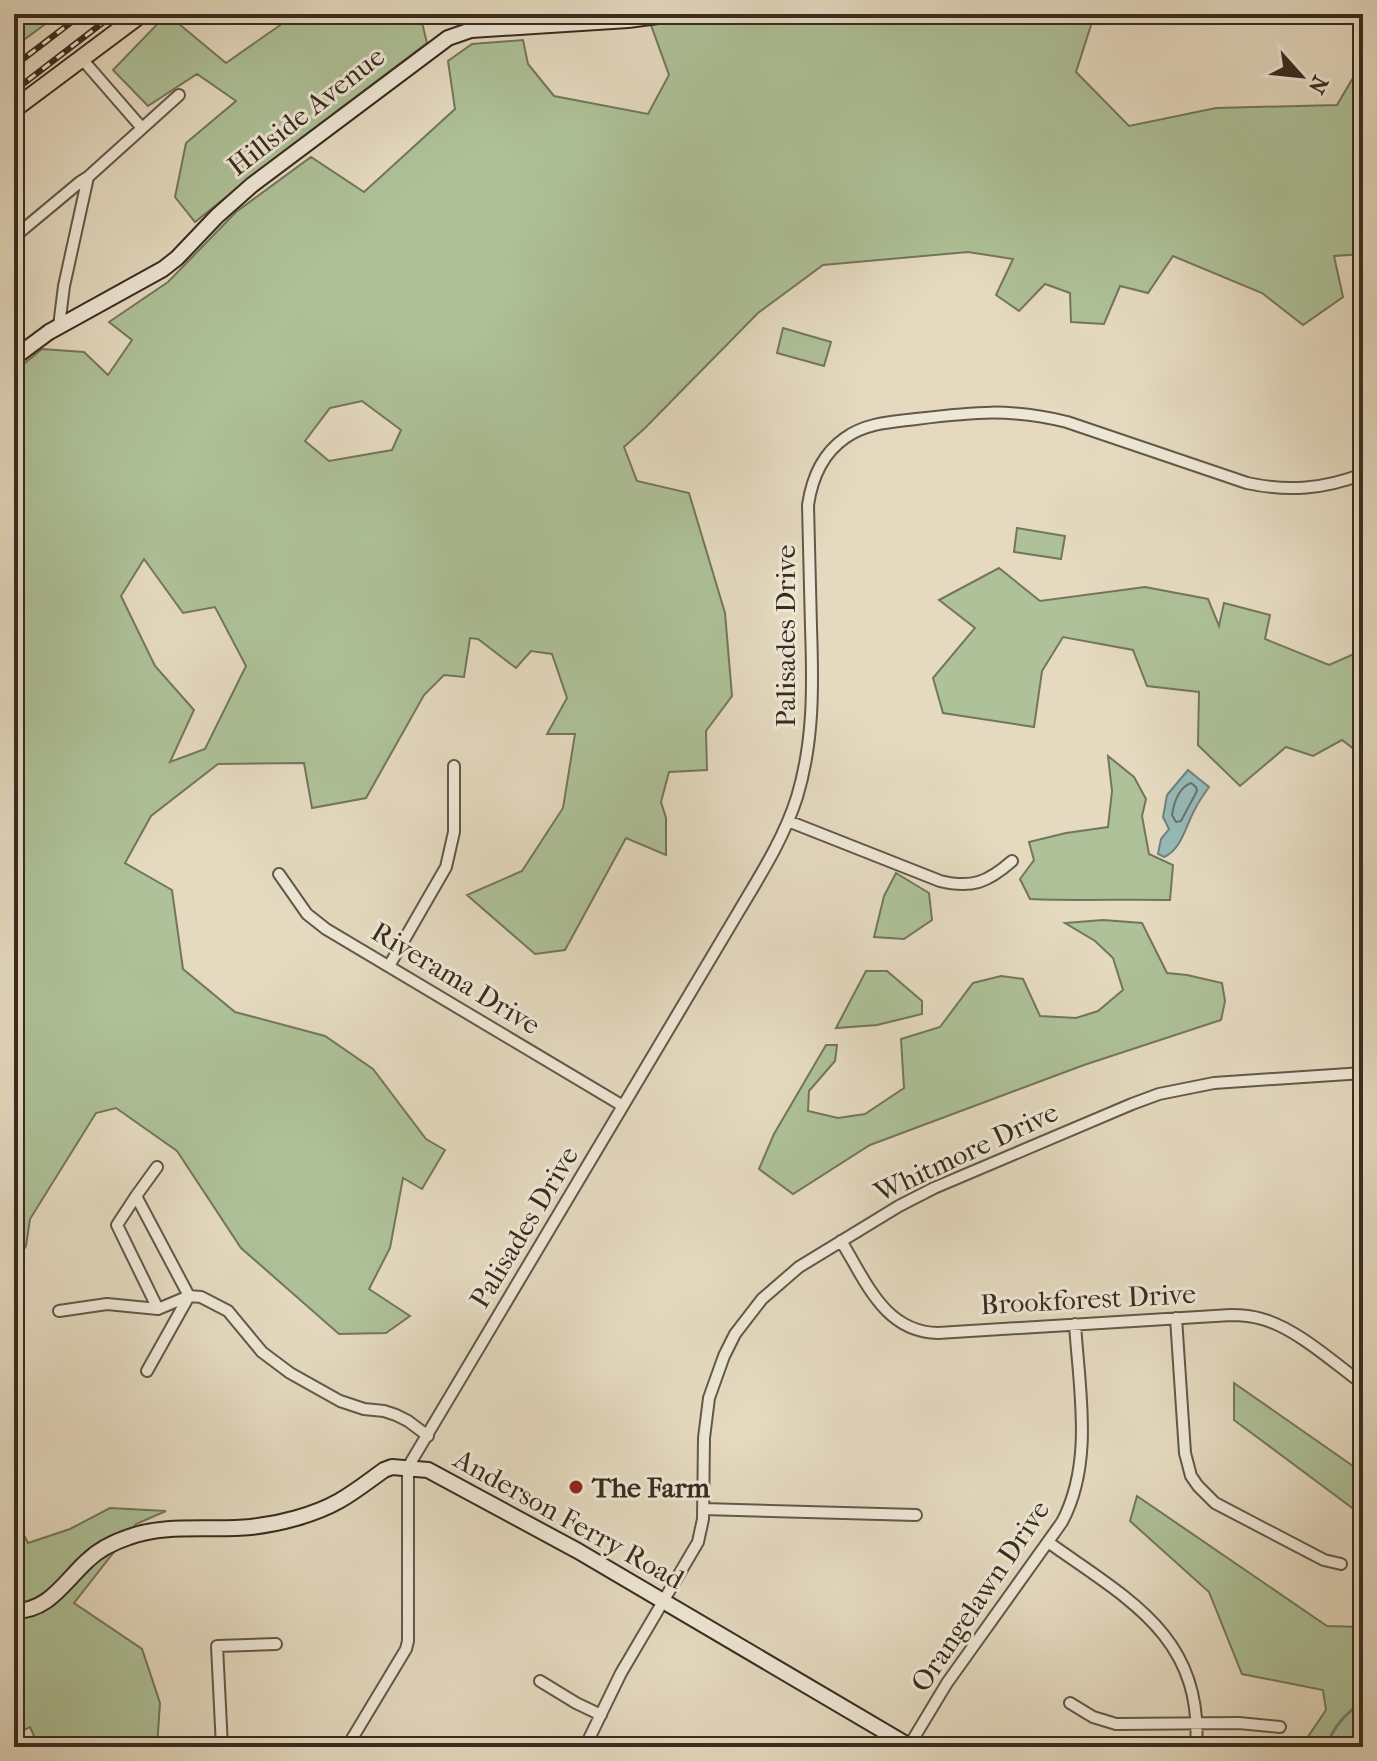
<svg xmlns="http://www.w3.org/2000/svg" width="1377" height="1761" viewBox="0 0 1377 1761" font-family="'IM FELL French Canon',serif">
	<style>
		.green { fill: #aec198; stroke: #73765c; stroke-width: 2; fill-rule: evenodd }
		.water { fill: #97bab8; stroke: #71817b; stroke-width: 2 }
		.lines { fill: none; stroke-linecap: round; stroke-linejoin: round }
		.shore { stroke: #68736c; stroke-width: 2 }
		.stream { stroke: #71817b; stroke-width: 3 }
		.street-casing { stroke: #635847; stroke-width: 14 }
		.secondary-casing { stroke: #382c1f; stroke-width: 18 }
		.primary-casing { stroke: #382c1f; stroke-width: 20 }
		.street { stroke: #eee7d6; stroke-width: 10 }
		.secondary { stroke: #eee7d6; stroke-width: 14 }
		.primary { stroke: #e5dac0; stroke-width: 16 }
		.rail-casing { stroke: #382c1f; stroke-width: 6 }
		.rail { stroke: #eee7d6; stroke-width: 3; stroke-dasharray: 9; stroke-linecap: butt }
		.poi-dot { fill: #8f2418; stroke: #eee7d6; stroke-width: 3 }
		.labels { text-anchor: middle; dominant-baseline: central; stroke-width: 6; stroke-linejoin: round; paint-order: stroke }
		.street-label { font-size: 28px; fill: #382c1f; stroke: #eee7d6 }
		.poi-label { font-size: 28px; font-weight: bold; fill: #382c1f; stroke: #eee7d6; text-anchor: start }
	</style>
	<rect width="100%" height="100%" fill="#e5dac0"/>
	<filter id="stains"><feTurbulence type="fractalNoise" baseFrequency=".0025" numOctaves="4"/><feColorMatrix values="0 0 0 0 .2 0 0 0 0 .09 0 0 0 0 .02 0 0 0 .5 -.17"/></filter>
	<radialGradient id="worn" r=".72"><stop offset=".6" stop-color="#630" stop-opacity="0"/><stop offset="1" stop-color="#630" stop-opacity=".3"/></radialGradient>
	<path class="green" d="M14 14H59L14 47Z
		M167 14 226 63 286 21 283 14H420L427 43 284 151 195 222 175 197 186 143 236 101 197 74 148 106 113 70Z
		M647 14H1099L1093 19 1076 72 1129 126 1216 108 1337 105 1363 61V254L1334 256 1343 297 1303 325 1262 293 1173 256 1148 293 1120 286 1104 324 1071 322 1070 293 1045 284 1019 311 996 295 1013 259 968 252 823 265 758 313 645 428 624 447 637 481 689 493 725 613 732 696 706 731 707 770 669 772 661 802 666 818V855L626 838 565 950 535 954 467 895 522 871 563 808 575 734H547L567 698 552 654 531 651 516 668 478 639 470 638 464 677 444 675 424 695 366 798 312 808 304 763 218 764 151 816 125 863 172 890 183 969 235 1012 325 1036 373 1069 426 1139 445 1150 422 1189 403 1178 390 1248 369 1289 410 1316 386 1333 339 1334 241 1248 177 1151 116 1108 96 1113 30 1219 26 1246 14 1263V372L42 349 84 352 108 375 132 340 109 322 168 282 236 212 311 157 364 192 455 109 448 61 472 44 523 40 528 64 554 96 648 114 669 75ZM362 401 401 430 392 450 329 461 305 441 330 408ZM144 559 183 613 215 607 246 666 205 749 170 762 194 710 155 666 121 596Z
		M783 328 831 342 824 366 777 353Z
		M1017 528 1065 536 1061 559 1014 552Z
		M999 568 1040 601 1145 587 1208 599 1219 626 1224 603 1270 615 1265 639 1329 665 1363 650V756L1342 740 1313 756 1286 747 1240 786 1198 745 1199 692 1147 686 1133 650 1063 637 1042 671 1034 727 943 713 933 678 975 628 939 600Z
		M1108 756 1134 777 1146 799 1142 816 1149 854 1173 865 1170 900C1123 899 1077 901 1030 899L1020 879 1034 860 1029 842 1066 833 1108 827 1112 791Z
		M896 873 929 893 932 920 904 939 874 937 884 896Z
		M1103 920 1142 923 1167 973 1187 975 1222 983 1225 1001 1221 1020 1084 1065 870 1145 793 1194 759 1169 774 1134 826 1045H837L835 1061 809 1091 808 1111 838 1118 865 1114 904 1088 901 1039 940 1027 973 983 1001 976 1023 979 1040 1016 1076 1018 1098 1011 1123 990 1113 958 1095 941 1065 923Z
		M866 971H887L922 1001V1014L877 1025 836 1028Z
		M1234 1383 1363 1473V1516L1234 1420Z
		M1137 1496 1327 1626 1363 1627V1744L1362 1747H1301L1326 1710 1323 1690 1242 1674 1209 1592 1130 1521Z
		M110 1508 166 1511 136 1524 74 1603 142 1649 160 1703 157 1747H39L30 1727 14 1735V1516L28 1543 70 1529Z"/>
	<path class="water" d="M1188 770 1209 787C1204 794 1199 801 1195 809 1186 825 1182 849 1164 857L1158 854 1161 839 1169 829 1163 817 1167 795Z"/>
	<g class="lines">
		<path class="shore" d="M1191 783 1196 787 1197 791 1181 821 1176 822 1172 815C1174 802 1178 788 1191 783Z"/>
		<path class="stream" d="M1326 1747C1333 1728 1345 1713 1363 1702"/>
		<g class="street-casing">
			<path id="street" d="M82 59 142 128
				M14 237 80 182 88 177 179 95
				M59 326 64 286 88 177
				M788 821 940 881C972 889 988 882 1012 861
				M279 874 307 914 326 929 623 1106
				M389 966 446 867 454 832V766
				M136 1196 157 1167
				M841 1241C866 1281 884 1332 938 1333L1231 1315C1242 1315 1252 1316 1262 1319 1296 1328 1334 1363 1363 1384
				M59 1311 107 1304 158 1309 189 1296 201 1297 228 1311 262 1352 290 1373 340 1401 364 1409 384 1411 396 1415 408 1421 428 1436
				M1176 1318 1185 1453 1191 1476 1198 1486 1215 1503 1324 1560 1341 1564
				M147 1371 189 1296 136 1196 117 1225 158 1309
				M703 1509 916 1515
				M1048 1542C1126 1598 1204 1636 1196 1747
				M540 1681 576 1703 601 1715
				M1070 1703 1093 1717 1116 1724 1239 1723 1280 1727
				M909 1746 947 1683 1062 1522C1094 1462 1079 1389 1075 1324
				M222 1747 217 1646 276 1644
				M347 1747 406 1649 408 1641V1467L739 911C761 874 784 838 797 797 814 741 813 685 811 627 810 587 809 546 808 505 812 478 822 454 845 438 866 423 891 422 916 419 974 412 1010 408 1067 422L1247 483C1288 492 1324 489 1363 474
				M585 1747 621 1673 698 1542 703 1519 704 1438 709 1398 724 1356 735 1334 762 1299 799 1267 899 1206 934 1188 1132 1104 1159 1094 1214 1083 1363 1073"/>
		</g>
		<g class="secondary-casing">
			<path id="secondary" d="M14 358 49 332 163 269 177 258 217 216 252 185 448 38 471 30 628 20 673 14
				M14 1611C49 1611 64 1582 87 1561 98 1550 114 1542 129 1537 166 1523 212 1531 251 1527 279 1524 314 1515 339 1501 355 1492 370 1480 384 1470L392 1467 428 1470 578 1551 911 1747"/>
		</g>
		<g class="primary-casing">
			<path id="primary" d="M14 109 141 14"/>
		</g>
		<use href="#street" class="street"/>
		<use href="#secondary" class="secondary"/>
		<use href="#primary" class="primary"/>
		<g class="rail-casing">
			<path id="rail" d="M14 66 82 14
				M14 91 114 14"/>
		</g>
		<use href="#rail" class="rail"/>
	</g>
	<circle class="poi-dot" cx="576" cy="1487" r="8"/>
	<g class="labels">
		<g class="street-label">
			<text transform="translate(306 111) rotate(-38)">Hillside Avenue</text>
			<text transform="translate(785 636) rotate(-90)">Palisades Drive</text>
			<text transform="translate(456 978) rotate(31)">Riverama Drive</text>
			<text transform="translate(966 1152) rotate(-25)">Whitmore Drive</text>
			<text transform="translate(524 1227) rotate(-59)">Palisades Drive</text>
			<text transform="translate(1088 1299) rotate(-3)">Brookforest Drive</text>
			<text transform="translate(569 1519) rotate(29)">Anderson Ferry Road</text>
			<text transform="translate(980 1596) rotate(-56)">Orangelawn Drive</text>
		</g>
		<g class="poi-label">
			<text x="592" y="1487">The Farm</text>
		</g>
	</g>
	<rect width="1377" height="1761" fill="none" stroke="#e5dac0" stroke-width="48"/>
	<rect x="16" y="16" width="1345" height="1729" fill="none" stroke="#382c1f" stroke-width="4"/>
	<rect x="24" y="24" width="1329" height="1713" fill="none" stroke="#382c1f" stroke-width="2"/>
	<g transform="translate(1301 76) rotate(117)" stroke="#eee7d6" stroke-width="6" paint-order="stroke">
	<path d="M0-6L14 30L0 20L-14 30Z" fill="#382c1f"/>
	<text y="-12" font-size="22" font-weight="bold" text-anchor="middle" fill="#382c1f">N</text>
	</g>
	<rect width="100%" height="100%" filter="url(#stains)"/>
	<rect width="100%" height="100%" fill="url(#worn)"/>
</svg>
